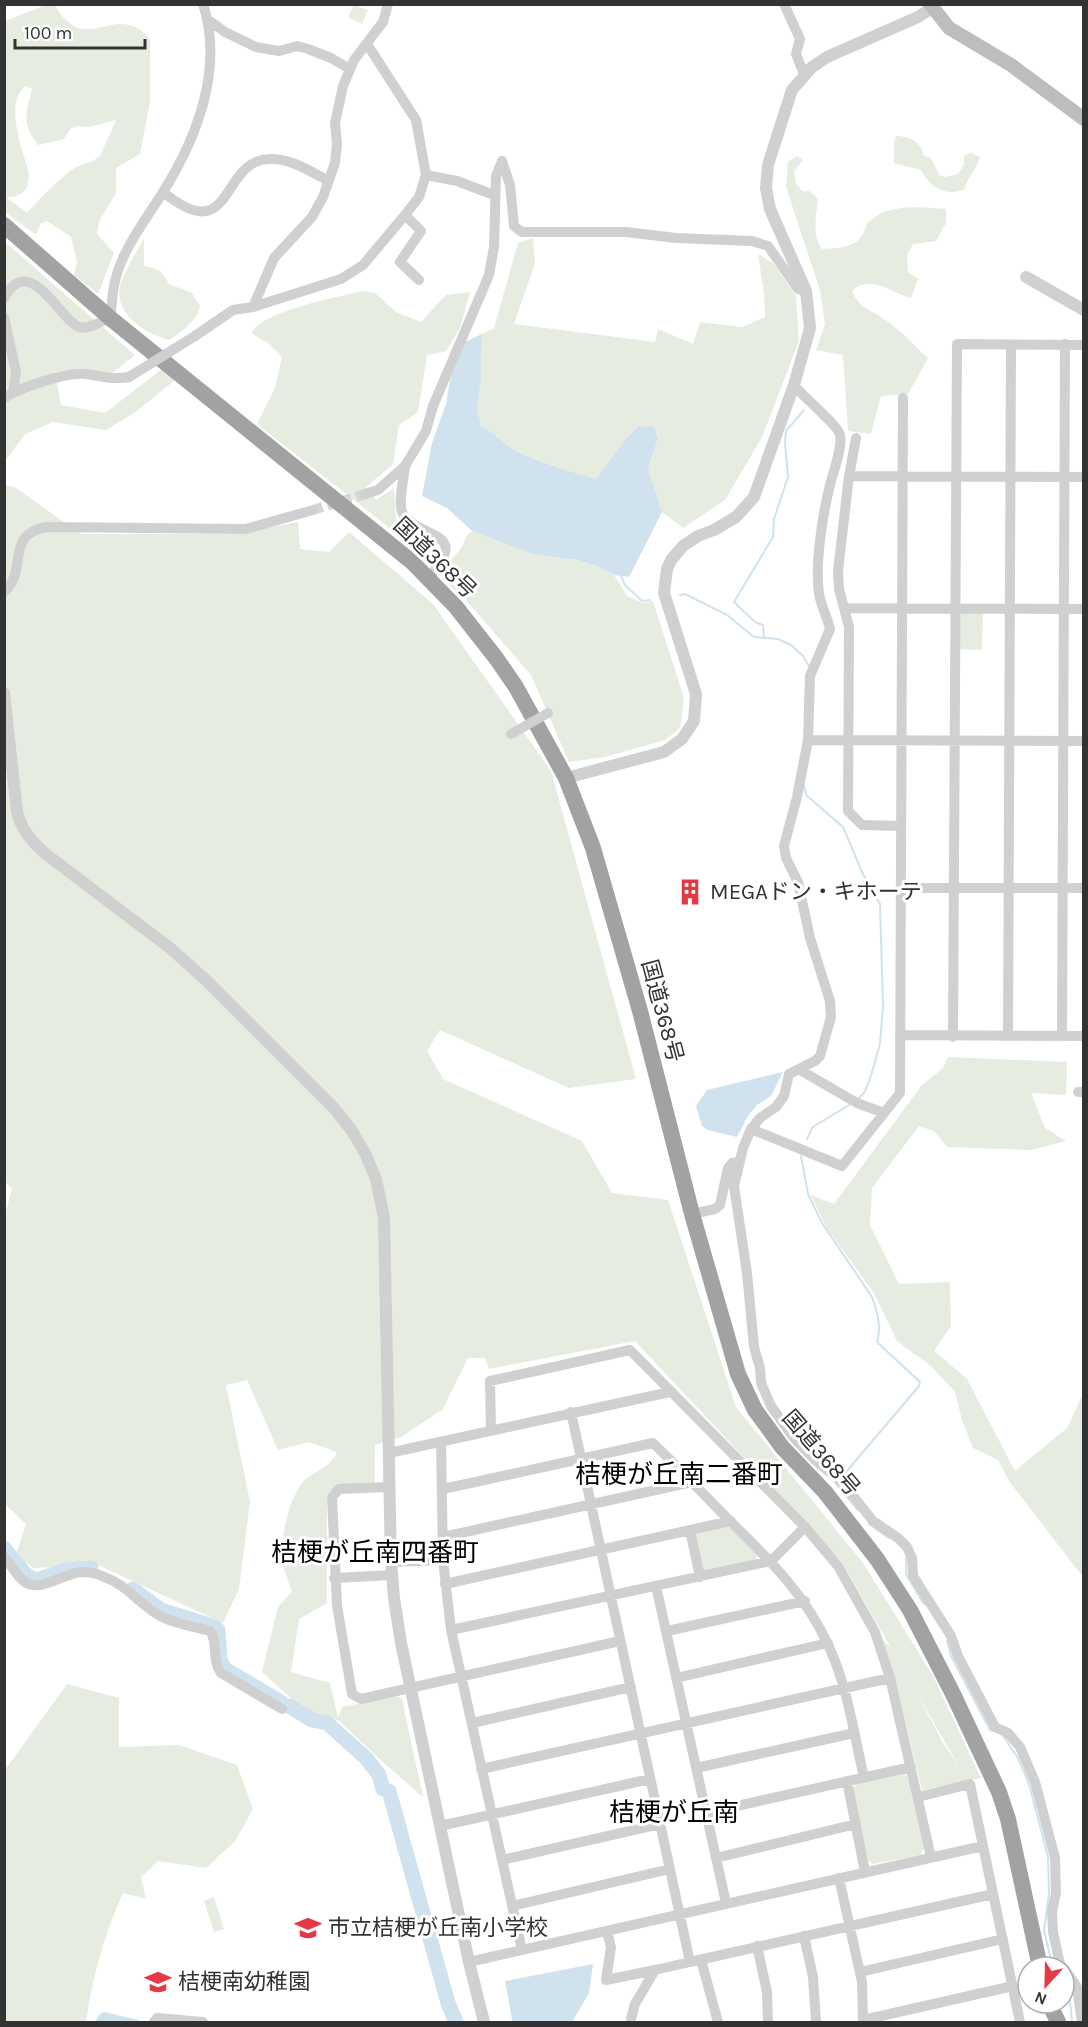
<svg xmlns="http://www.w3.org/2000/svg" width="1088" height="2027" viewBox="0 0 1088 2027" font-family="Karla,'Noto Sans JP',sans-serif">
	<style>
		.green { fill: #e6ecdf; fill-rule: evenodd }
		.water { fill: #cfe2ee }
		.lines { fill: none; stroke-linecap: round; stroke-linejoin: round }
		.stream { stroke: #cfe2ee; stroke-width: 2 }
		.river { stroke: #cfe2ee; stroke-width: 15 }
		.minor-tunnel { stroke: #d6d6d6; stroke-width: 10; stroke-dasharray: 10 5; stroke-linecap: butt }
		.minor { stroke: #d0d0d0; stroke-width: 10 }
		.tertiary { stroke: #d0d0d0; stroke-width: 12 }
		.secondary { stroke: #bdbdbd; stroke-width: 14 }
		.trunk { stroke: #a2a2a2; stroke-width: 16 }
		.minor-bridge { stroke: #d0d0d0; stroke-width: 10 }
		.labels { text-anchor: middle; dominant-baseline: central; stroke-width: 6; stroke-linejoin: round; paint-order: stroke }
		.street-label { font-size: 22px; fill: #333; stroke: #fff }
		.poi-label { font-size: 22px; fill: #333; stroke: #fff; text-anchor: start }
		.quarter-label { font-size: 26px; fill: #000; stroke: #fff }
	</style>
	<rect width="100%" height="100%" fill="#fff"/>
	<path class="green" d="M46 5H55C58 10 61 16 66 20 92 47 119 3 150 39V101L140 154 116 168V193L99 221 97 234 114 253 98 294 74 275 77 262 71 237 47 221 41 223 36 235 5 212V21ZM26 86 32 89C26 114 21 123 38 145L64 139 71 128 77 126 90 127 116 120 100 156C92 163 82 164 73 169 56 182 41 197 27 213L7 198C24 195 28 192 29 173 23 151 3 102 26 86Z
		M354 5 368 10 362 24 348 17Z
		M896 136C910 136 921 142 924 156L931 158 939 175 945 177 958 174 964 165V155L971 153 980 157C977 170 967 177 964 190 944 196 930 188 921 170L894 163V142Z
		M797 156 803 160 794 171 796 184 802 191H809L818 199C816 216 812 235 822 249 835 248 852 249 861 237 865 232 865 225 870 221 888 203 924 207 946 209V223L936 241 913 244 907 255 908 272 918 279 911 298C892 293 869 273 852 291 861 310 868 308 884 319 900 329 914 346 928 358L908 394 881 396 871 434 848 431 843 355 816 350 825 324 820 290 786 187 788 162Z
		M144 238V266C159 269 162 271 169 284L192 293 200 306C197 321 182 331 170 340 146 335 114 314 120 286 124 271 137 252 144 238Z
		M533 238 535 263 514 324 655 342 658 329 693 344 700 322 742 327 765 317 764 294 758 254 773 263 796 296 799 341 762 437 725 500 683 528 662 512 648 469 658 440H625L596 479C569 471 541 463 516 451 503 444 494 432 481 426L477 407 481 381 482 334 494 328 518 243Z
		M5 242 135 355 112 373 79 371 55 372 61 405 105 413 162 369 175 380 137 411 106 430 53 422 25 434 5 461Z
		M362 291 375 293 396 312 421 322 446 295 470 292 460 328 446 351 427 355 418 412 399 425 393 464 366 487 376 500 394 488 396 520 436 546 429 559 257 424 275 388 282 357 268 343 251 333C264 310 336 298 362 291Z
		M5 485 16 488 81 534H236L298 522 300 549 329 552 349 532 433 604 551 771 636 1079 569 1088 440 1030 427 1051 443 1079 582 1141 612 1193 668 1200 736 1407 863 1563 933 1676 981 1778 922 1790 896 1684 883 1640 891 1648 842 1562 635 1341 489 1369 485 1358H468L443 1409 401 1437 375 1445V1484L338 1485 327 1494V1603L299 1619 291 1672 330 1683 338 1718 342 1707 397 1696 402 1699 423 1797 386 1765 338 1720 307 1713 262 1672 278 1607 292 1592C290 1584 286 1577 284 1569 279 1546 287 1497 305 1480 316 1470 331 1467 337 1452L309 1442 278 1450 247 1380 226 1385 250 1502 239 1589 223 1623 98 1565 33 1568 16 1555 26 1524 5 1504 4 1218 12 1189 4 1180ZM916 1692 959 1766 943 1743Z
		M472 531 532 554 577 560 597 566 614 575 627 596 643 603 653 601 684 698 680 728 665 740 605 757 569 762 531 675 464 598 442 579C446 563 452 560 461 548 465 541 465 536 472 531Z
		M963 612 983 613 982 650 958 649V616Z
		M948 1057 1067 1062 1066 1095 1031 1093 1045 1128 1066 1141 1031 1150 947 1147 934 1131 919 1126 872 1188 870 1225 899 1284 950 1282 951 1326 934 1351 967 1379 1015 1471 1067 1428 1083 1394V1577L1009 1481 998 1460 973 1448 962 1420 955 1392 931 1366 897 1341 874 1293 826 1227 811 1195 834 1204 922 1085 942 1069Z
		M726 1527 732 1528 758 1554 755 1560 705 1571 701 1569 696 1533Z
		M67 1684 119 1698V1747L179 1745 237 1765 253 1809 235 1841 206 1868 158 1861 141 1877 146 1899 123 1893C104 1935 92 1978 86 2022H5V1770Z
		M900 1773 907 1776 924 1849 920 1855 873 1864 868 1861 852 1789 857 1783Z
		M214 1897 224 1929 214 1932 204 1901Z"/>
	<path class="water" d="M482 334 481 381 477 407 481 426C494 432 503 444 516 451 541 463 569 471 596 479L625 440 639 426 654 427 658 439 648 469 662 512 629 577 614 575 597 566 577 560 532 554 472 531 447 508 422 496 432 443 446 404 450 380 465 342Z
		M783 1072 771 1096 757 1105 748 1116 737 1137 707 1130 702 1126 696 1106 707 1090Z
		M593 1964 589 1993 572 2022H515L512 2020 505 1981Z
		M104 2012 139 2020 137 2022H95L99 2015Z"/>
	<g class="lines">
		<path class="stream" d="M621 576 625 585 642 601 650 600
			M680 595 685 594 727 615 754 637 778 639 791 645 803 656 810 668
			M764 638 763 625 755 622 734 602 773 537 774 519 788 477 785 443 786 431 804 410
			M804 786 806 795 843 827 862 872 880 904 883 1006 880 1044 870 1079 864 1093 858 1099
			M807 1139 812 1128 816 1125 851 1104
			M801 1156 808 1194 822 1223 872 1297C877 1311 882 1327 877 1342L920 1382 919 1386 841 1478
			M837 1482 836 1484 858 1510
			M869 1524 889 1538
			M906 1557V1574L923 1603 926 1605
			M947 1641 951 1656 990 1730 993 1731
			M1003 1736 1018 1758 1029 1784 1048 1857 1049 1893 1044 1931 1053 1967
			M1064 1981 1069 1990 1072 2022"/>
		<path class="river" d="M4 1548 27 1576 37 1580 65 1570 91 1568
			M133 1589 161 1610 215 1627 218 1630 220 1660 225 1669 281 1702
			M289 1706 312 1720 327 1723 367 1759 379 1775 383 1789 389 1791 448 2003 456 2022"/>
		<path class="minor-tunnel" d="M313 510 365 494"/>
		<path class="minor" d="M784 4 800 39 796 54 804 74
			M207 19 225 32 256 47 279 51 297 46 308 49 331 58 350 69
			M502 161 510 185 514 226 522 232H626L676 238 752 241 768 246 798 289 806 291
			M426 175 457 181 494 195
			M163 192C234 250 220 160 269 159 291 158 311 172 329 181
			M405 215 421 231 400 262 419 280
			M4 298C30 251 59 319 79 327 88 330 102 321 110 318 112 306 112 293 115 281 123 248 145 221 163 192 197 138 224 68 203 4
			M253 307 274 258 312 217 323 197 335 163 337 144 335 123 343 86 354 60 383 22 388 4
			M4 317 16 372 13 393
			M195 336 233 310 253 307 341 279 363 265 405 215 419 197 426 175 416 120 367 44
			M794 385C802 396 839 426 840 435 843 448 832 475 829 489 822 519 815 564 819 594 821 605 827 617 830 629L810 676 808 740 797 797 784 846 786 858 798 882 810 938 830 1001 831 1017 820 1056 815 1061 789 1074 784 1096 776 1107 760 1118 751 1129 743 1148 734 1186 747 1273 754 1347 760 1368 761 1383 771 1406 793 1437 815 1460 842 1482 873 1521 898 1538 907 1547 912 1558 913 1576 951 1636 958 1656 995 1727 1008 1733 1020 1747 1035 1782 1055 1858 1056 1893 1052 1911 1053 1932 1060 1964 1063 1967
			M4 398C21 387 66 372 86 374 101 376 113 380 129 377
			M405 466C404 478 398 502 402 512 415 540 475 528 428 578
			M849 476 856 438
			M365 494 378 490 405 466 426 431 433 406 489 275 494 247 496 176 502 161
			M4 592C29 570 4 535 46 527L246 529 313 510
			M844 608 1084 609
			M808 740 1084 741
			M901 826 862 825 848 811 849 627 839 589 838 571 849 476 1084 477
			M900 888H1084
			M900 1035 1084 1036
			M1008 1036 1011 345
			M1062 1036 1065 344
			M953 1037 957 344 1084 345
			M800 1070 857 1103 884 1113
			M1078 1092H1084
			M751 1129 842 1166 900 1093 903 398
			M692 1214 715 1209 720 1205 728 1168 732 1163 738 1162
			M571 1412 690 1962 993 1894
			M491 1430 490 1381 630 1350 805 1527 838 1566 875 1632 890 1678 931 1857
			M441 1442 443 1560 451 1630 522 1950
			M389 1453 670 1392
			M390 1487 339 1489 332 1497 337 1606 352 1694 361 1699 620 1641
			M443 1489 653 1443C680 1469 706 1497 733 1524 773 1563 807 1597 830 1649 848 1689 854 1735 864 1777
			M690 1530 700 1577
			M443 1537 692 1482
			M4 1557C11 1564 16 1576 25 1582 41 1593 63 1573 82 1572 89 1572 98 1574 104 1577 126 1584 138 1603 157 1614 173 1624 192 1626 210 1631 219 1643 211 1660 221 1673L282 1709
			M391 1562 443 1560
			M334 1578 392 1575
			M445 1584 731 1521
			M656 1586 726 1903
			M451 1630 771 1561 805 1527
			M667 1631 805 1601
			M676 1678 828 1643
			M472 1723 631 1687
			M696 1768 854 1733
			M481 1769 890 1678
			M847 1781 865 1872
			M918 1797 970 1784 1020 2022
			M706 1813 911 1767
			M440 1826 650 1779
			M716 1858 856 1824
			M502 1860 660 1824
			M839 1878 862 1982 863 2022
			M512 1906 670 1869
			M607 1931 611 1947 606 1980 655 1970
			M804 1936 813 1977 816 2022
			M757 1946 767 1992 768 2022
			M701 1960 718 2022
			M469 1962 983 1846
			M1064 1968 1077 1987 1082 2022
			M860 1972 1003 1939
			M631 2019 635 2004 655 1970 690 1962
			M863 2020 1013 1986
			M154 2022 157 2018 203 2022"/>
		<path class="tertiary" d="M1026 277 1084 310
			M4 693 17 812C22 831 32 842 47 855L170 948 207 981 334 1108 352 1131 365 1153 376 1179 384 1218 391 1562 394 1598 401 1643 469 1962 484 2022
			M566 778 664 752 682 739 694 721 696 694 664 593 667 569 671 560 683 546 698 536 714 530 736 517 754 497 794 385 810 328 806 291 770 209 766 188 768 165 782 121 792 90 812 67 827 57 918 17 932 8"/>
		<path class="secondary" d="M930 4 949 28 1011 65 1084 119"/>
		<path class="trunk" d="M4 225 110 318 412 562 456 607 496 658 516 687 566 778 593 848 640 1011 692 1214 738 1374 755 1410 769 1429 782 1447 825 1492 877 1559 910 1610 953 1694 999 1792 1008 1819 1040 1967
			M1049 2003 1058 2022"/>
		<path class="minor-bridge" d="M129 377 195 336
			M511 734 548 713"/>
	</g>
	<defs>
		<g id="building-bare" transform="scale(2.07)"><path d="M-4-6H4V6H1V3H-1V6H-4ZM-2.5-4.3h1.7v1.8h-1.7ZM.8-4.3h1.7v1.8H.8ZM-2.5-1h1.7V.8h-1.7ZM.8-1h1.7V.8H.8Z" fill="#e63946" stroke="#fff" stroke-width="2.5" paint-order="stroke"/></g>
		<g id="school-bare" transform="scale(2.07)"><path d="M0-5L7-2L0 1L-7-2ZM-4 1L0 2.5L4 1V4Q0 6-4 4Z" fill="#e63946" stroke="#fff" stroke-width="2.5" paint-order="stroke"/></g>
	</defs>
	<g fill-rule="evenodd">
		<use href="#building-bare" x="690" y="892"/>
		<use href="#school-bare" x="308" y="1928"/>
		<use href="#school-bare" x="158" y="1982"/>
	</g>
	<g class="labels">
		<g class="street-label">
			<text transform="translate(435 558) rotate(44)">国道368号</text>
			<text transform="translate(662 1011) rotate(75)">国道368号</text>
			<text transform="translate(821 1453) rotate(49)">国道368号</text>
		</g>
		<g class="poi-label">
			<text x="710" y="892">MEGAドン・キホーテ</text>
			<text x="328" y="1928">市立桔梗が丘南小学校</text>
			<text x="178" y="1982">桔梗南幼稚園</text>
		</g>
		<g class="quarter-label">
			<text x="679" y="1474">桔梗が丘南二番町</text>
			<text x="375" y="1552">桔梗が丘南四番町</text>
			<text x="674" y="1812">桔梗が丘南</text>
		</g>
	</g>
	<rect width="1088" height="2027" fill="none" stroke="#333333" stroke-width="12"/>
	<g transform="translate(1046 1985) rotate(202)"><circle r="28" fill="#ffffff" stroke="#adadad" stroke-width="1.5"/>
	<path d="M0-4.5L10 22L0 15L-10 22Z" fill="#e63946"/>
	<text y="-9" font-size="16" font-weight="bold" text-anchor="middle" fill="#333333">N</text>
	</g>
	<path d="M15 39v9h130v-9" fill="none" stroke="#333333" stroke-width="3"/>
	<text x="24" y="39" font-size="18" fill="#333333" stroke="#ffffff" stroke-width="4.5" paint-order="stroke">100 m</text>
</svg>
